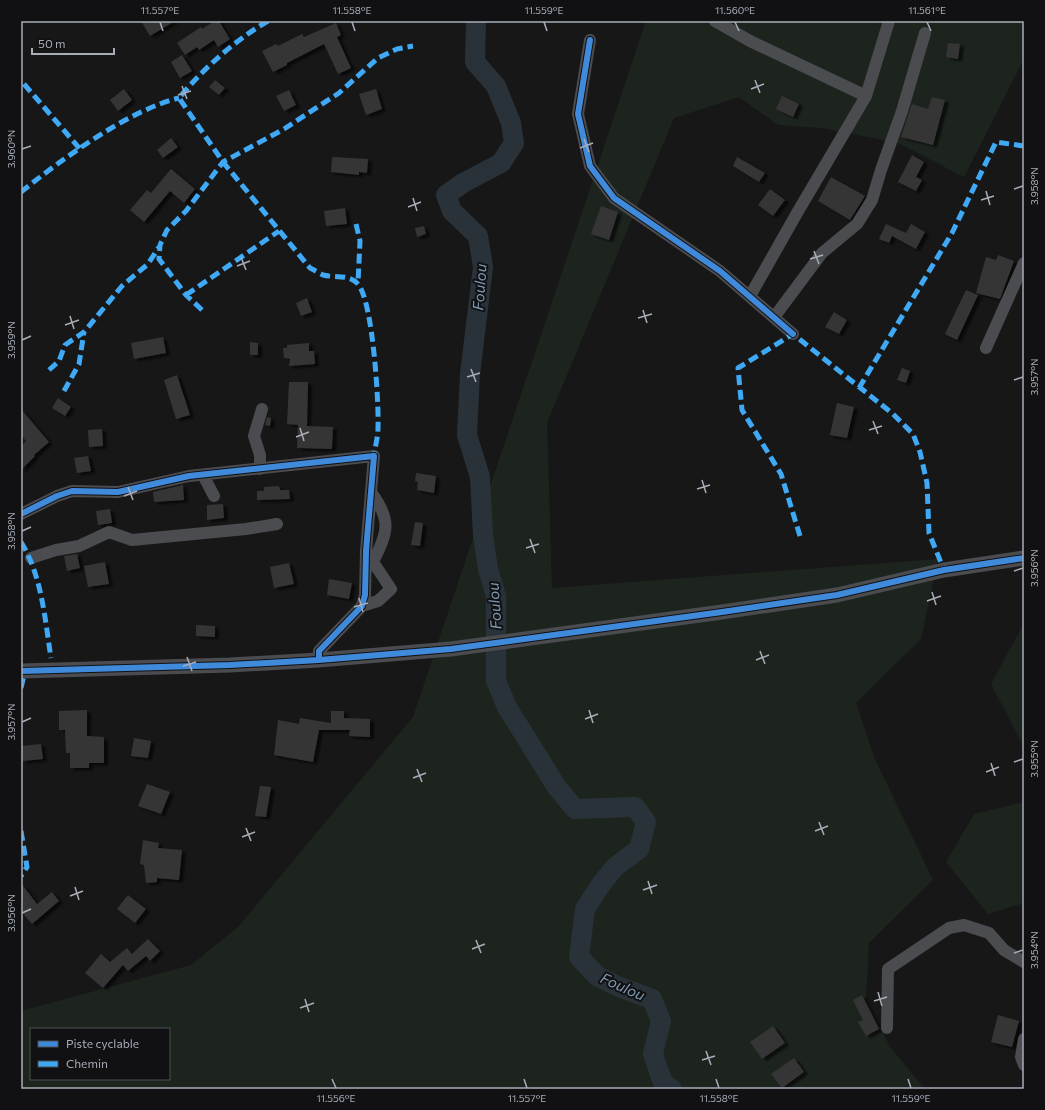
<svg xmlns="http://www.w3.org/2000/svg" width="1045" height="1110" viewBox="0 0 1045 1110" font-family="Commissioner,sans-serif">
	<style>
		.green { fill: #1d241e; fill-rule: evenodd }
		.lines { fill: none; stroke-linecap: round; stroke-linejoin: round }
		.river { stroke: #2a3239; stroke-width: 20 }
		.building { fill: #353536; filter: url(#shadow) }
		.minor { stroke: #4b4c50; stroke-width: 12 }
		.tertiary { stroke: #4b4c50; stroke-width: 15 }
		.quiet { stroke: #3fa9f5; stroke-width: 5; stroke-dasharray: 10 5; stroke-linecap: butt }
		.cycleway-casing { stroke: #111113; stroke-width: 8 }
		.cycleway { stroke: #408adc; stroke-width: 6 }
		.ticks { fill: none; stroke: #a8adb8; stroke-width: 1.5 }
		.labels { text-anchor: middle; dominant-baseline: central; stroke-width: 4; stroke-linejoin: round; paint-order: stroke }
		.water-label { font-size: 15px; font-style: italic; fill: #7f9bb3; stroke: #111113 }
		.neatline { fill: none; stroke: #a8adb8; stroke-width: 1.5 }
		.ticks-label { font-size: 10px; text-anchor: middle; fill: #a8adb8 }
	</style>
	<defs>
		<filter id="shadow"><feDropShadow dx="4" dy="2.5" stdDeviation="1" flood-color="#0009"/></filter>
	</defs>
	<rect width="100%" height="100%" fill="#171717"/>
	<path class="green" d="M646 21H1024V59L964 177 898 143 822 128 778 125 739 97 674 118 547 423 552 588 938 559 921 639 856 703 875 759 933 880 869 943 866 998 890 1047 925 1089H21V1011L191 965 238 927 413 717ZM31 1029H169V1079H31Z
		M1024 623V747L991 684Z
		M1024 802V903L988 914 946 862 974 814Z"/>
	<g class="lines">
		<path class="river" d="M476 21 475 62 496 86 511 123 514 143 501 163 463 183 446 195 452 211 478 236 483 267 470 374 467 435 480 477 483 535 488 569 496 596V681L507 707 556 786 575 809 635 807 646 822 639 849 615 867 602 883 585 909 579 957 597 976 619 987 652 999 661 1021 653 1054 663 1083 672 1089"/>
	</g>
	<path class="building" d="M141 21H175L150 36Z
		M215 21H219L230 39 218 47 214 40 199 50 197 47 185 55 177 43 201 27 202 29Z
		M336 23 341 35 337 37 351 68 338 74 324 44 287 63V65L273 72 262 51 276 44 278 46 302 34 304 37Z
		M948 43 960 44 958 59 946 57Z
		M182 55 192 71 180 78 171 62Z
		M215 80 225 88 219 95 209 87Z
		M124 89 132 100 118 111 110 100Z
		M376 89 382 109 366 115 359 94Z
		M289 90 296 105 284 111 276 96Z
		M782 96 799 104 793 117 776 109Z
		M932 97 945 100 933 145 901 137 912 104 928 109Z
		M171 138 178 147 163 158 157 150Z
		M912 155 924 162 916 177 922 180 916 191 898 182Z
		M332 157 368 159 367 173 359 172V175L331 172Z
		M737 157 765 173 759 182 733 166Z
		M171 169 195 189 184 203 170 191 144 222 130 210 147 190 151 193Z
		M831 177 865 196 850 220 818 201Z
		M770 189 785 200 773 216 758 205Z
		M601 206 618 212 609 240 591 234Z
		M345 208 347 224 326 226 324 211Z
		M886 224 906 233 911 224 925 232 916 249 892 236 889 243 879 239Z
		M424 226 426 234 417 237 415 228Z
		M998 255 1014 261 1000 299 976 293 986 257 996 260Z
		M966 290 978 295 957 340 945 334Z
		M307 298 312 312 301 316 296 303Z
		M834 312 847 320 839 334 825 327Z
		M163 337 166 353 134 359 131 343Z
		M250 342 258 343V355H250Z
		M309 343V351H314L315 364 289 366 290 359 284 358 283 348H287V345Z
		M902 368 910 371 906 383 897 380Z
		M177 375 190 415 176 419 164 380Z
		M289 382H308L307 426 333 427 332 449 297 448 298 425 287 424Z
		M58 398 71 407 65 416 52 408Z
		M837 403 854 407 847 438 830 435Z
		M21 409 49 442 34 455 35 456 21 470V446L26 441 21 435Z
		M267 417 271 418 270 426 265 425Z
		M102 429 103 446 89 447 88 430Z
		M88 456 91 471 77 473 74 458Z
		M416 473 436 476 434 493 417 490 418 482 415 481Z
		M183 485 184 500 154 502 153 492Z
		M279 486 280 490H289L290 499 257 500V491H264V487Z
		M223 504 224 518 207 520V505Z
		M110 509 112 523 98 525 96 511Z
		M415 522 423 523 420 546 411 545Z
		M77 554 80 568 67 571 64 556Z
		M105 562 109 584 88 587 84 566Z
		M289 563 294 584 274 588 270 567Z
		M329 579 352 583 349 599 327 595Z
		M196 625 215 626V637L196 636Z
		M87 710V736L104 737V763H89V768H70V753H66L65 730H59V711Z
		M331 711H344V718L370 719V737L349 736 350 730H319L313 762 274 755 278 720 299 724 300 718 331 723Z
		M134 738 151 741 148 758 131 756Z
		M41 744 43 759 23 761 22 746Z
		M147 784 170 792 161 814 138 806Z
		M260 786 271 787 266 817 255 816Z
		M143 840 159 843 158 848 182 850 179 880 157 878V882L146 883 144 865 140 864Z
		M21 883 37 904 52 892 59 901 32 924 21 911Z
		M128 895 146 909 135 923 117 909Z
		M148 939 160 951 150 961 146 956 128 971 123 965 103 988 85 973 101 954 110 962 127 948 132 954Z
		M862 995 879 1029 866 1036 858 1022 863 1020 853 1000Z
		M998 1015 1019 1021 1012 1047 991 1042Z
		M773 1026 785 1043 762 1059 750 1042Z
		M794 1058 804 1072 782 1088 771 1074Z"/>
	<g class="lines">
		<path class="minor" d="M715 21 750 41 866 96
			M590 40 578 114 590 166 614 198 720 271 793 334
			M750 296 797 213 866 96 889 21
			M775 316 822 253 857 224 872 200 881 170 902 111 925 33
			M986 348 1024 263
			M260 469V455L254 436 262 409
			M203 475 214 496
			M21 514 57 496 72 491 118 492 189 476 374 456 366 551 365 595 362 606 319 651V660
			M31 558 56 550 79 546 109 532 132 540 246 529 277 524
			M362 606 378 601 391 589 373 562C388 531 392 521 371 492
			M887 1028 888 969 949 928 964 925 989 933 1004 950 1024 962
			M1024 1039 1021 1057 1024 1065"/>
		<path class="tertiary" d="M21 671 230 665 319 660 451 649 722 612 837 595 944 570 1024 558"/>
		<path class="quiet" d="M268 21C234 41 204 68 179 98L223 162 310 268C314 270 319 273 323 275 334 278 350 274 358 284 373 302 379 403 378 428 378 437 375 447 374 456
			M24 84 80 149
			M21 192C62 159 129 110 179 98
			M356 224 360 241 358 283
			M186 295 279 231
			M202 310 186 295 159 259 160 245 167 230 186 211 223 162 284 129 339 93 378 58 397 49 413 46
			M49 370 59 361 65 345 84 332 122 286 148 264 159 247
			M859 388 952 233 996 142 1024 146
			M64 391 79 364 84 332
			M800 536 781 474 742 410 738 368 793 334 893 414 913 434 920 452 927 483 929 533 944 570
			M21 542C42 576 45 620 51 658
			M21 688 25 671
			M21 831 27 867 21 876"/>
		<g class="cycleway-casing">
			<path id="cycleway" d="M590 40 578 114 590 166 614 198 720 271 793 334
				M21 514 57 496 72 491 118 492 189 476 374 456 366 551 365 595 362 606 319 651V660
				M21 671 230 665 319 660 451 649 722 612 837 595 944 570 1024 558"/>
		</g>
		<use href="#cycleway" class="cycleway"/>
	</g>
	<path class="ticks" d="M160 22 163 31M352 22 355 31M544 22 547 31M735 22 739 31M927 22 931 31M755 80 760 93M182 86 187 99M751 89 764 84M178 95 191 91M584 139 589 152M580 148 593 143M22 149 31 146M1014 189 1023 186M986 191 990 205M413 198 417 211M981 200 994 196M408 207 421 202M814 251 819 264M241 257 246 270M810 259 823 255M237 266 250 261M643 310 647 323M70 316 74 329M638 318 652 314M65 325 79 320M22 340 31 336M471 369 476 382M467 377 480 373M1014 380 1023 377M873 421 878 434M300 428 304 441M869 430 882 426M296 437 309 432M702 480 706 493M128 487 133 500M697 489 710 485M124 496 137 491M22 531 31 527M530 539 535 553M526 548 539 544M1014 571 1023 568M932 592 936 605M359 598 363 612M927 601 941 596M354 607 368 603M760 651 765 664M187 657 192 671M756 660 769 655M183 666 196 662M589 710 593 723M585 719 598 714M22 722 31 718M1014 762 1023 759M991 763 995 776M417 769 422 782M986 772 999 767M413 778 426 773M819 822 824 835M246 828 251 841M815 831 828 826M242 837 255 832M648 881 652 894M75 887 79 900M643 890 657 885M70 896 83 891M22 913 31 909M476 940 481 953M472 949 485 944M1014 953 1023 950M878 992 882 1006M305 999 309 1012M874 1001 887 997M300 1008 314 1003M706 1051 711 1065M702 1060 715 1056M332 1079 336 1088M524 1079 527 1088M716 1079 719 1088M908 1079 911 1088"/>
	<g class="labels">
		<g class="water-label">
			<text transform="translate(479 287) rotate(-86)">Foulou</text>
			<text transform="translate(494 606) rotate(-94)">Foulou</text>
			<text transform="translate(623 986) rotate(24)">Foulou</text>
		</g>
	</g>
	<rect width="1045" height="1110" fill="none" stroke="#111113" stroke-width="44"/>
	<rect x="30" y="1028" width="140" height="52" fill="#111113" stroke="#4d4f55"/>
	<rect x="38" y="1041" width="20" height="6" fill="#408adc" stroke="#4d4f55"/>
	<text x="66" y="1048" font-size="12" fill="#a8adb8">Piste cyclable</text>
	<rect x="38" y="1061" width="20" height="6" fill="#3fa9f5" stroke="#4d4f55"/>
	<text x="66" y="1068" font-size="12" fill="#a8adb8">Chemin</text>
	<path d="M32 48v6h82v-6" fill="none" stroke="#a8adb8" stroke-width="2"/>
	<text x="38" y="48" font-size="12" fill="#a8adb8" stroke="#111113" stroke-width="3" paint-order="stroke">50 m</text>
	<rect x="22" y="22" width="1001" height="1066" class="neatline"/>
	<g class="ticks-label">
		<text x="160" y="14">11.557°E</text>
		<text x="352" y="14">11.558°E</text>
		<text x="544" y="14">11.559°E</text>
		<text x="735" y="14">11.560°E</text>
		<text x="927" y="14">11.561°E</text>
		<text transform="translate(11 149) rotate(-90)" y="4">3.960°N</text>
		<text transform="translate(1034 186) rotate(-90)" y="4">3.958°N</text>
		<text transform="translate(11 340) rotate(-90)" y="4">3.959°N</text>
		<text transform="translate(1034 377) rotate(-90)" y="4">3.957°N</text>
		<text transform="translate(11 531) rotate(-90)" y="4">3.958°N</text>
		<text transform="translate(1034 568) rotate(-90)" y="4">3.956°N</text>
		<text transform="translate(11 722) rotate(-90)" y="4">3.957°N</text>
		<text transform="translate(1034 759) rotate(-90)" y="4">3.955°N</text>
		<text transform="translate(11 913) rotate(-90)" y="4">3.956°N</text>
		<text transform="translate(1034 950) rotate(-90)" y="4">3.954°N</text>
		<text x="336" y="1102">11.556°E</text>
		<text x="527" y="1102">11.557°E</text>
		<text x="719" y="1102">11.558°E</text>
		<text x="911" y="1102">11.559°E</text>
	</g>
</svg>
